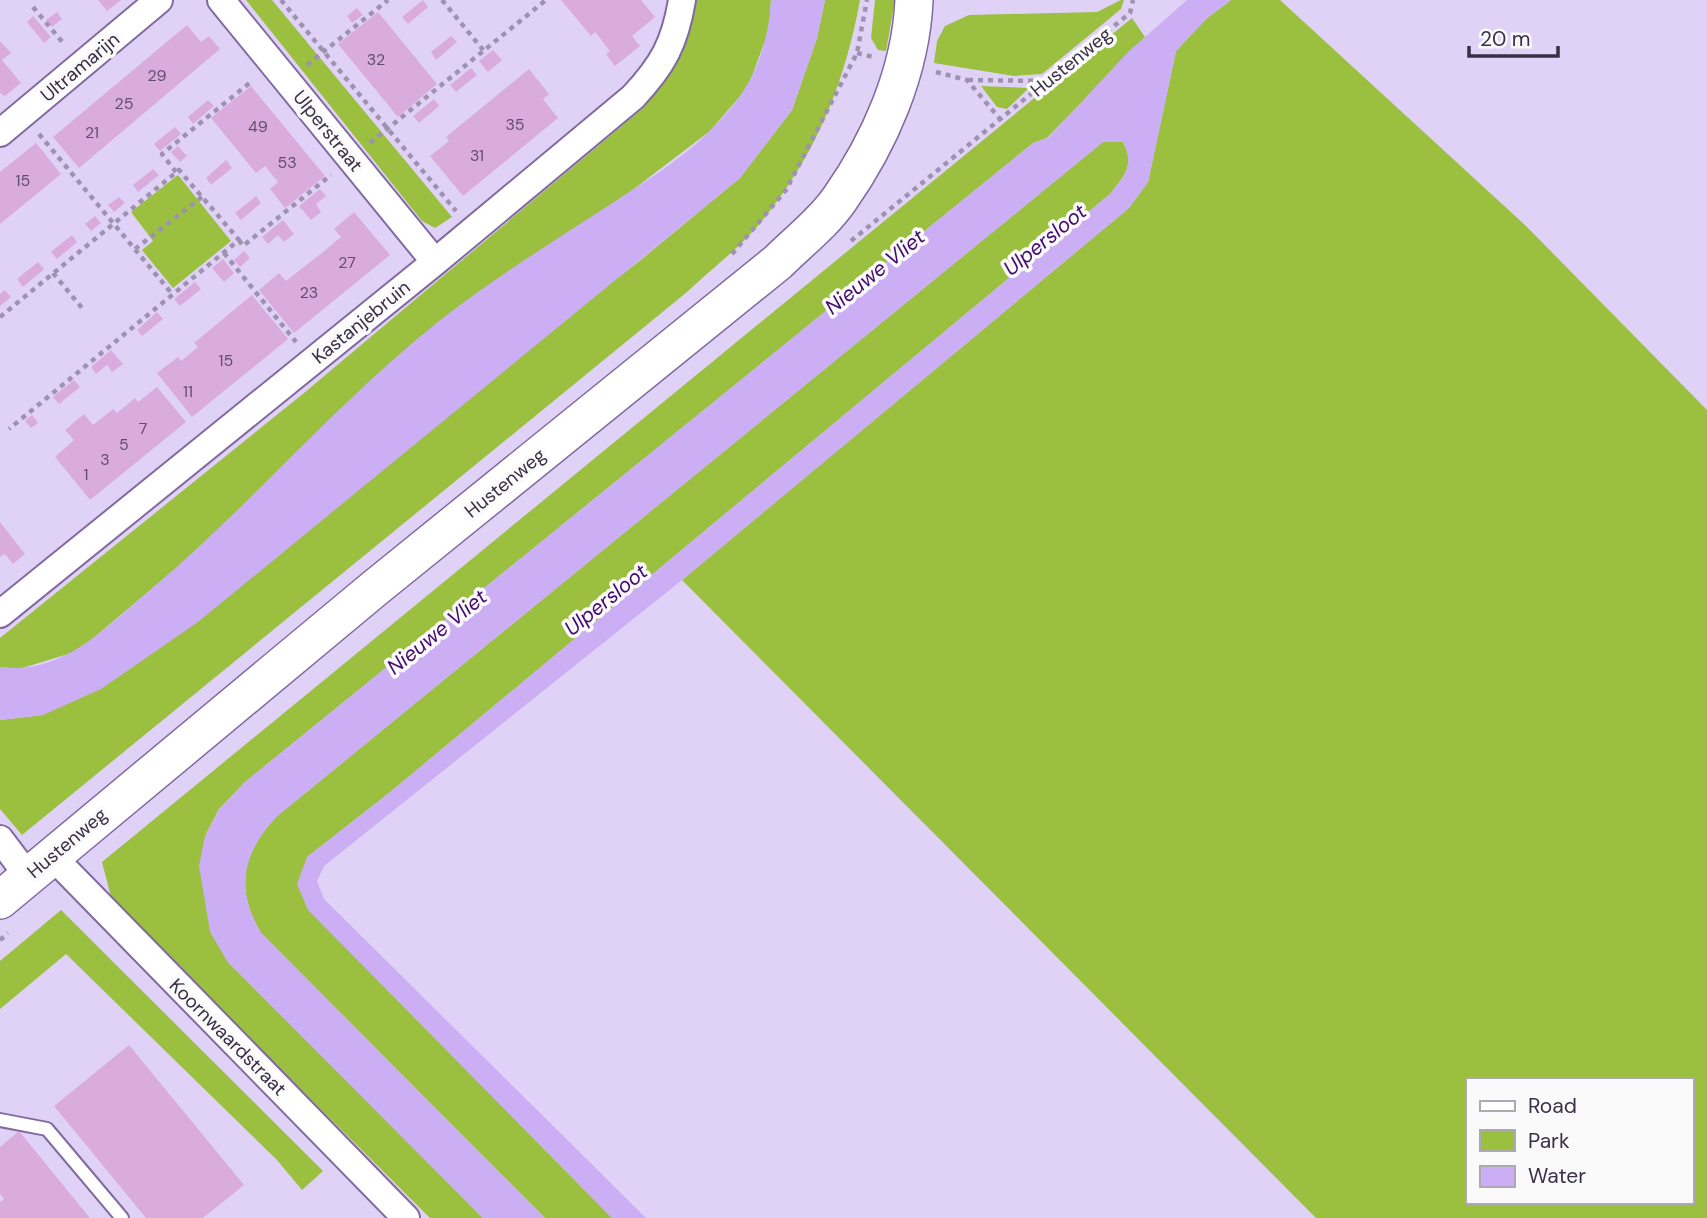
<svg xmlns="http://www.w3.org/2000/svg" width="1707" height="1218" viewBox="0 0 1707 1218" font-family="'DM Sans',sans-serif">
	<style>
		.green { fill: #9bbf3e; fill-rule: evenodd }
		.water { fill: #cbaef3 }
		.building { fill: #daacde }
		.lines { fill: none; stroke-linecap: round; stroke-linejoin: round }
		.service-casing { stroke: #826aa1; stroke-width: 16 }
		.minor-casing { stroke: #826aa1; stroke-width: 30 }
		.secondary-casing { stroke: #826aa1; stroke-width: 40 }
		.path { stroke: #9f92b1; stroke-width: 4.5; stroke-dasharray: 5 5; stroke-linecap: butt }
		.service { stroke: #fff; stroke-width: 12 }
		.minor { stroke: #fff; stroke-width: 26 }
		.secondary { stroke: #fff; stroke-width: 37 }
		.labels { text-anchor: middle; dominant-baseline: central; stroke-width: 7; stroke-linejoin: round; paint-order: stroke }
		.number-label { font-size: 16px; fill: #614e6c }
		.street-label { font-size: 19px; fill: #392f46; stroke: #fafafa }
		.water-label { font-size: 21px; font-style: italic; fill: #450a72; stroke: #fafafa }
	</style>
	<rect width="100%" height="100%" fill="#e0d2f6"/>
	<path class="green" d="M246 0H272L452 217 435 228 422 221Z
		M695 0H771L769 30 748 87 710 131 324 425 200 548 78 651 19 669 0 667V638L304 393 642 109C674 72 683 47 695 0Z
		M825 0H860C845 83 815 157 761 222 740 248 711 269 687 292L22 835 0 809V720L43 715 637 263 740 178 792 110 817 38Z
		M875 0H895L886 51 878 50 871 38Z
		M1121 0H1124L1121 9 1042 74 1014 76 934 63 937 41 945 26 969 15 1097 12Z
		M1231 0H1280L1526 226 1707 410V1218H1316L682 580 1129 208 1148 182 1176 51 1206 19ZM1467 1080H1691V1202H1467Z
		M1132 18 1145 37 1047 138 1033 143 245 782 219 809 205 836 227 961 483 1218H430L121 910 111 897 102 862Z
		M981 86 1029 88 1007 109 997 107Z
		M1113 140 1123 142C1135 165 1125 175 1110 194L389 793 307 857 309 910 612 1218H545L261 933C235 889 242 854 276 817L1103 142Z
		M178 175 231 241 173 288 142 250 153 241 131 212Z
		M61 910 323 1171 302 1190 277 1160 66 954 0 1009V961Z"/>
	<path class="water" d="M771 0H825L817 38 792 110 740 178 198 622 101 689 43 715 0 720V667C62 676 106 627 149 591 250 506 336 403 439 321 490 281 546 246 600 211 638 186 679 162 711 130 750 91 767 56 771 0Z
		M1187 0H1231L1206 19 1176 51 1148 182 1129 208 682 580 324 866 317 881 324 899 646 1218H612L308 910 297 884 307 857 389 793 1110 194C1125 176 1135 165 1123 142H1103L276 817C242 854 235 889 261 933L545 1218H483L227 961 210 932 199 866 205 836 219 809 245 782 1033 143 1048 138 1128 52Z"/>
	<path class="building" d="M98 0H121L107 11Z
		M423 0 428 7 408 24 402 17Z
		M561 0H641L655 17 632 36 640 46 615 66 606 54 610 51 595 32 591 36Z
		M357 8 363 15 352 23 347 16Z
		M57 12 62 19 52 27 46 20Z
		M378 12 437 84 398 117 338 44Z
		M33 16 51 37 44 43 27 22Z
		M187 25 201 42 209 36 220 49 79 168 53 137Z
		M451 36 457 42 436 60 431 52Z
		M0 41 11 53 2 60 21 83 5 96 0 93Z
		M493 50 502 60 488 72 479 61Z
		M471 68 477 75 456 92 450 85Z
		M529 69 549 94 543 99 558 118 463 196 430 156 449 141 446 137Z
		M251 86 325 176 285 208 270 189 278 182 265 166 256 173 211 118Z
		M434 99 439 106 419 123 413 116Z
		M208 100 214 106 193 124 188 117Z
		M175 127 181 134 160 151 154 144Z
		M36 143 61 174 0 224V172Z
		M178 146 187 156 180 162 171 152Z
		M226 160 232 168 211 185 206 178Z
		M153 169 159 175 138 192 133 185Z
		M320 189 326 196 316 204 321 212 311 220 299 206Z
		M256 196 261 203 241 220 235 213Z
		M119 197 125 203 114 212 108 205Z
		M354 212 390 255 294 333 259 290 279 273 286 281 323 252 341 237 334 229Z
		M95 216 101 223 91 231 85 224Z
		M283 220 294 234 284 242 278 235 268 244 262 237Z
		M72 235 77 242 57 259 51 252Z
		M244 251 250 258 240 267 234 260Z
		M223 259 234 273 224 282 212 268Z
		M38 262 44 269 23 287 17 279Z
		M195 282 201 289 180 306 174 299Z
		M5 290 11 297 0 306V294Z
		M252 295 288 339 192 417 157 373 178 357 181 361 198 347 194 343Z
		M157 312 163 319 142 336 137 330Z
		M111 350 123 364 112 372 107 365 96 374 91 367Z
		M74 380 80 387 59 404 53 397Z
		M157 387 186 422 90 500 55 457 74 440 65 430 84 414 93 425 113 409 117 413 135 398 138 402Z
		M32 415 38 423 31 428 25 421Z
		M0 522 25 554 13 564 5 554 0 557Z
		M129 1045 244 1185 203 1218H146L54 1106Z
		M19 1131 28 1142 90 1218H0V1202L4 1199 0 1194V1147Z"/>
	<g class="lines">
		<g class="service-casing">
			<path id="service" d="M0 1120 47 1129 122 1218"/>
		</g>
		<g class="minor-casing">
			<path id="minor" d="M221 0 435 262
				M0 133 159 0
				M0 614 435 262 633 97C663 65 675 43 682 0
				M0 839 28 876
				M52 856 406 1218"/>
		</g>
		<g class="secondary-casing">
			<path id="secondary" d="M0 900 375 588 778 262C798 242 823 223 839 200 880 142 911 71 914 0"/>
		</g>
		<path class="path" d="M281 0 456 211
			M442 0 484 51
			M33 7 64 44
			M857 53 873 57
			M307 65 388 0
			M936 72 967 80 1000 119
			M968 80 1046 81
			M39 134 173 295
			M370 143 546 0
			M176 172 162 154 252 81
			M239 240 243 246 331 175
			M851 241 1130 13 1133 0
			M135 249 202 197
			M224 253 296 342
			M732 254 786 190 857 53 867 0
			M53 273 82 308
			M0 317 179 170 239 240 9 429
			M0 940 8 933"/>
		<use href="#service" class="service"/>
		<use href="#minor" class="minor"/>
		<use href="#secondary" class="secondary"/>
	</g>
	<g class="labels">
		<g class="number-label">
			<text x="376" y="59">32</text>
			<text x="157" y="75">29</text>
			<text x="124" y="103">25</text>
			<text x="515" y="124">35</text>
			<text x="258" y="126">49</text>
			<text x="92" y="132">21</text>
			<text x="477" y="155">31</text>
			<text x="287" y="162">53</text>
			<text x="23" y="180">15</text>
			<text x="347" y="262">27</text>
			<text x="309" y="292">23</text>
			<text x="226" y="360">15</text>
			<text x="188" y="391">11</text>
			<text x="143" y="428">7</text>
			<text x="124" y="444">5</text>
			<text x="105" y="459">3</text>
			<text x="86" y="474">1</text>
		</g>
		<g class="street-label">
			<text transform="translate(1071 62) rotate(-39)">Hustenweg</text>
			<text transform="translate(80 67) rotate(-40)">Ultramarijn</text>
			<text transform="translate(328 131) rotate(51)">Ulperstraat</text>
			<text transform="translate(361 322) rotate(-39)">Kastanjebruin</text>
			<text transform="translate(505 483) rotate(-39)">Hustenweg</text>
			<text transform="translate(67 843) rotate(-40)">Hustenweg</text>
			<text transform="translate(228 1037) rotate(45)">Koornwaardstraat</text>
		</g>
		<g class="water-label">
			<text transform="translate(1045 240) rotate(-39)">Ulpersloot</text>
			<text transform="translate(875 272) rotate(-39)">Nieuwe Vliet</text>
			<text transform="translate(606 600) rotate(-39)">Ulpersloot</text>
			<text transform="translate(437 632) rotate(-39)">Nieuwe Vliet</text>
		</g>
	</g>
	<rect x="1466" y="1078" width="228" height="126" fill="#fafafa" stroke="#ada9b2" stroke-width="2"/>
	<rect x="1480" y="1101" width="35" height="10" fill="#ffffff" stroke="#ada9b2" stroke-width="2"/>
	<text x="1528" y="1113" font-size="21" fill="#392f46">Road</text>
	<rect x="1480" y="1130" width="35" height="21" fill="#9bbf3e" stroke="#ada9b2" stroke-width="2"/>
	<text x="1528" y="1148" font-size="21" fill="#392f46">Park</text>
	<rect x="1480" y="1166" width="35" height="21" fill="#cbaef3" stroke="#ada9b2" stroke-width="2"/>
	<text x="1528" y="1183" font-size="21" fill="#392f46">Water</text>
	<path d="M1469 46v10h89v-10" fill="none" stroke="#392f46" stroke-width="3.5"/>
	<text x="1480" y="46" font-size="21" fill="#392f46" stroke="#fafafa" stroke-width="5" paint-order="stroke">20 m</text>
</svg>
